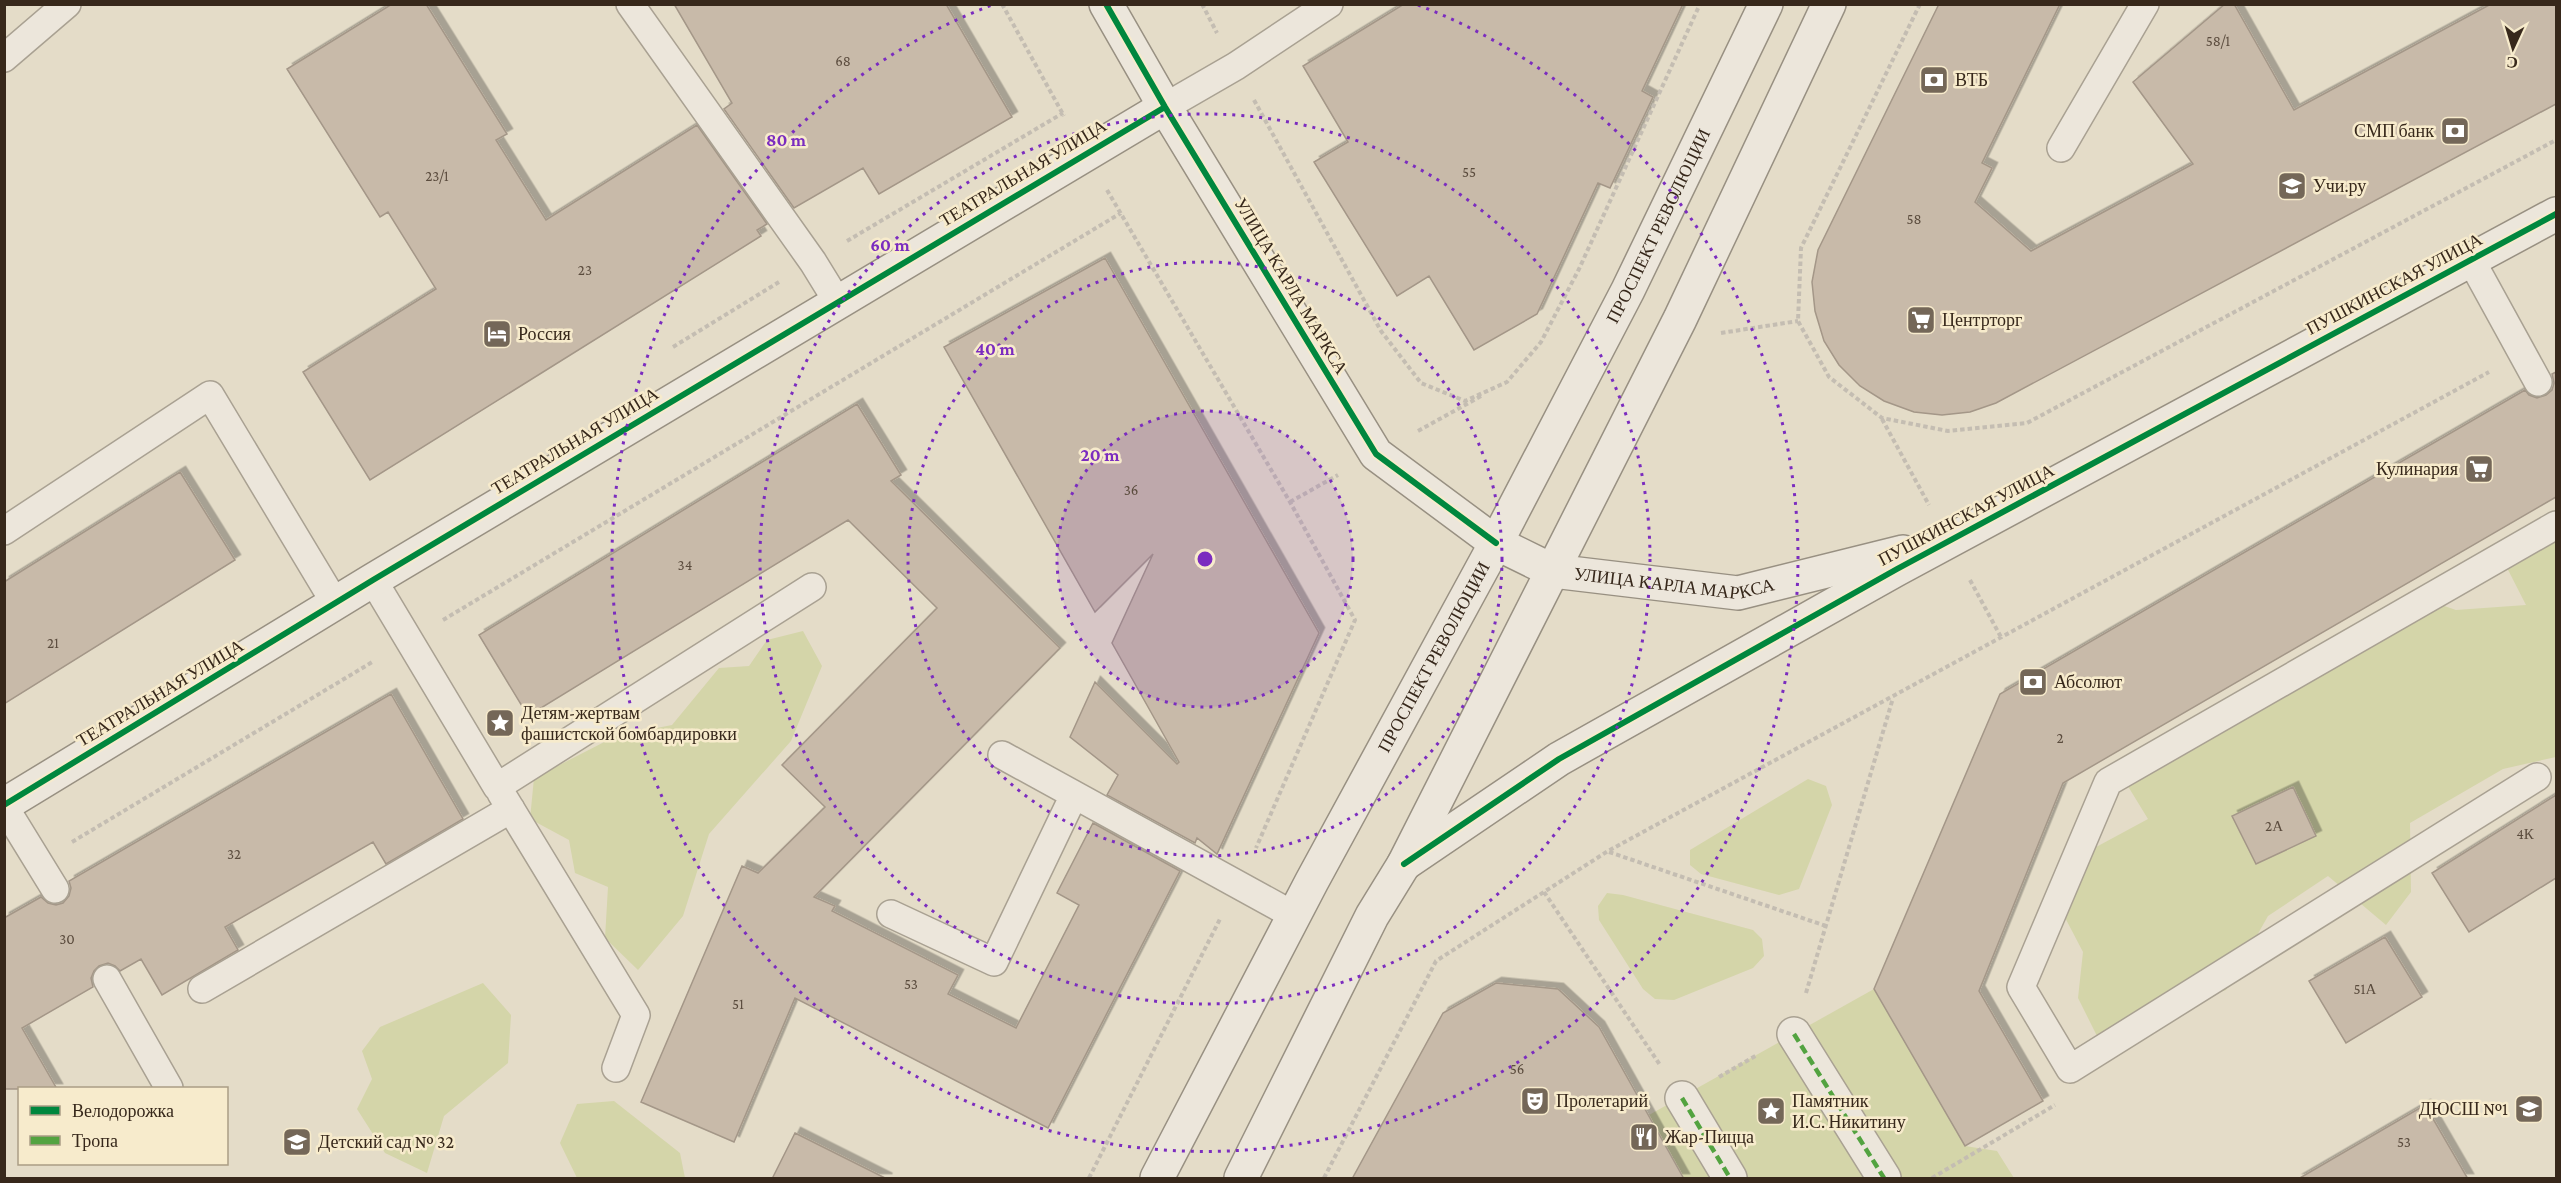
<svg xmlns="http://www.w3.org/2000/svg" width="2561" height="1183" viewBox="0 0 2561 1183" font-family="'Crimson Pro',serif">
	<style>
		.green { fill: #d4d5a9 }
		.building { fill: #c8baa9; stroke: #a49788; stroke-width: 1.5; filter: url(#shadow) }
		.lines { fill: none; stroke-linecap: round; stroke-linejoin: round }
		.lane-casing { stroke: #a9a192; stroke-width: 30 }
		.street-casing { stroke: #a9a192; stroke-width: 36 }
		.secondary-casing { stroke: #989082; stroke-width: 36 }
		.path { stroke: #c4bdb2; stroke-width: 4; stroke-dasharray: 4.5 3; stroke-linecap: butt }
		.lane { stroke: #ece6db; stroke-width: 27 }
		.street { stroke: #ece6db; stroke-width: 33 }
		.secondary { stroke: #ece6db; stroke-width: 33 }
		.quiet { stroke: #53a340; stroke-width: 4.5; stroke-dasharray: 9 4.5; stroke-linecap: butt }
		.cycleway-casing { stroke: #f7ebcc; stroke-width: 10 }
		.cycleway { stroke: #00873e; stroke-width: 6 }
		.ring { fill: none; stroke: #7b2cbf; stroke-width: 3; stroke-dasharray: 3 6 }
		.labels { text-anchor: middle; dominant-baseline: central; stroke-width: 5; stroke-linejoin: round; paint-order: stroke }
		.number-label { font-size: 15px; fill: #5b4c3e }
		.poi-label { font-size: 18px; fill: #37281b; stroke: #f7ebcc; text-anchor: start }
		.street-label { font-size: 18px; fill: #37281b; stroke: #f7ebcc }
		.centre { fill: #7b2cbf; stroke: #f7ebcc; stroke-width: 3 }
		.ring-label { font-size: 18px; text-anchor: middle; font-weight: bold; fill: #7b2cbf; stroke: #f7ebcc; stroke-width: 5; stroke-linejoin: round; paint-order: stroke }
	</style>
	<defs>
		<filter id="shadow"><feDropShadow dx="5.5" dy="-5.5" stdDeviation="0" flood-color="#0004"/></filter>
	</defs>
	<rect width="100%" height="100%" fill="#e4dcc8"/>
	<path class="green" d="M2556 526V757L2503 769 2410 823 2411 892 2386 925 2328 876 2268 916 2226 990 2097 1036 2078 998 2083 952 2060 908 2070 856 2098 846 2148 819 2126 783 2418 597 2456 610 2526 605 2505 564Z
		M803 631 822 666 791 741 709 834 683 916 638 970 605 938 608 887 575 873 569 840 530 819 534 778 616 736 672 725 719 668 749 666 767 640Z
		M1808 779 1826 786 1832 805 1799 889 1779 895 1701 874 1690 865V850Z
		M1607 893 1623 895 1753 930 1762 939 1764 956 1753 968 1674 1000 1655 999 1643 989 1599 920 1598 906Z
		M483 983 511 1015 508 1063 444 1116 427 1173 385 1153 357 1109 372 1079 362 1051 380 1027Z
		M1874 989 1965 1146 1997 1151 2014 1178H1684L1649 1115Z
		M614 1101 680 1153 685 1178H577L560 1143 577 1104Z"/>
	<path class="building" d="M392 4H426L507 134 496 140 546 220 697 125 767 224 757 230 761 236 370 480 303 372 436 289 388 212 380 217 287 69Z
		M674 4H946L1012 117 879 194 863 168 794 208 724 109 732 103Z
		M1404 4H1683L1642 91 1653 97 1610 188 1598 183 1537 314 1474 350 1429 276 1397 296 1314 162 1348 142 1303 66Z
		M1939 4H2060L1982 163 1992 168 1975 202 2031 251 2193 164 2133 82 2225 4H2234L2294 110 2491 4H2556V104L1996 403 1970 412 1942 415 1914 412 1884 401 1860 386 1839 365 1824 341 1815 311 1812 282 1818 250Z
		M1105 258 1319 633 1217 854 1197 838 1195 843 1107 795 1118 775 1070 737 1095 682 1177 764 1179 762 1112 643 1153 554 1095 612 944 347Z
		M2556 372V497L2063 783 1979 991 2043 1101 1965 1146 1874 989 2000 694 2525 390 2529 395 2537 398 2546 395 2552 390 2554 383 2552 374Z
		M857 404 901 475 891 481 1060 648 814 897 835 906 832 911 958 975 948 994 1016 1028 1079 905 1057 893 1093 823 1180 871 1048 1128 795 998 734 1142 641 1102 742 866 758 873 825 807 782 765 937 608 848 520 528 716 479 635Z
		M180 472 235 560 4 704V582Z
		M391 694 463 819 386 864 373 842 225 927 238 950 162 995 141 959 120 971 115 966 108 963 99 966 94 971 91 978 93 987 22 1028 57 1089H4V918L41 897 48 903 56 905 63 903 69 896 71 888 69 881Z
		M2293 787 2316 836 2256 864 2232 816Z
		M2556 795V878L2469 932 2432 873Z
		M2385 937 2422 997 2346 1043 2309 981Z
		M1496 983 1558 989 1599 1027 1684 1179H1352L1443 1013Z
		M2425 1105 2468 1179H2298Z
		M795 1133 887 1179H772Z"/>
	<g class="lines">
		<g class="lane-casing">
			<path id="lane" d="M630 4 813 262 837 301
				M4 58 67 4
				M1165 107 1236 66 1329 4
				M2061 148 2145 4
				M2471 260 2538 382
				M4 531 210 395 335 603
				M373 580 497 787 812 587
				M1002 755 1295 916
				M2537 777 2070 1069 2021 987 2108 782 2556 525
				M501 793 636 1015 616 1068
				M4 806 55 889
				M891 914 994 962 1074 795
				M107 979 169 1088
				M202 989 511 809"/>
		</g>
		<g class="street-casing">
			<path id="street" d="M1794 1034 1884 1178
				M1682 1098 1730 1178"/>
		</g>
		<g class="secondary-casing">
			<g id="secondary">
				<path id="s1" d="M1106 4 1165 107 1376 454 1496 543 1553 571 1738 593 1903 552"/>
				<path d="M4 805 373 580 1165 107"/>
				<path d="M1404 864 1559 759 1897 569 2556 214"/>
				<path id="s2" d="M1157 1178 1312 881 1496 543 1628 290 1766 4"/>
				<path d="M1241 1178 1372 916 1404 864 1680 319 1829 4"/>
			</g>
		</g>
		<path class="path" d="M1002 4 1064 116
			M1202 4 1217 33
			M1920 4 1801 248 1798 321 1829 377 1882 418 1948 431 2027 423 2556 140
			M1254 100 1381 331 1421 383 1465 401 1507 382 1541 342 1579 269 1700 4
			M1107 190 1290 502 1355 620 1256 848
			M847 241 1063 113
			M1721 333 1798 321
			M673 347 779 282
			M1882 419 1929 505
			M1418 431 1483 395
			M1290 502 1338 475
			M1970 580 2002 639
			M443 620 1121 213
			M72 842 374 661
			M1609 852 1826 926
			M1544 892 1660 1065
			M1806 993 1893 698
			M1719 1077 1757 1055
			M1089 1178 1220 919
			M1324 1178 1436 961 1608 851 2489 372
			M1932 1178 2055 1105"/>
		<use href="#lane" class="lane"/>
		<use href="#street" class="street"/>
		<use href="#secondary" class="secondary"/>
		<path class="quiet" d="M1794 1034 1884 1178
			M1682 1098 1730 1178"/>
		<g class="cycleway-casing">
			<path id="cycleway" d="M1106 4 1165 107 1376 454 1496 543
				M4 805 373 580 1165 107
				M1404 864 1559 759 1897 569 2556 214"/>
		</g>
		<use href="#cycleway" class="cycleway"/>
	</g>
	<circle cx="1205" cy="559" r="148" fill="#7b2cbf" fill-opacity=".12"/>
	<g class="ring">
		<circle cx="1205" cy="559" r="148"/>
		<circle cx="1205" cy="559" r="297"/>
		<circle cx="1205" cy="559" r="445"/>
		<path d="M1418 5A593 593 0 1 1 992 5"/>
	</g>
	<defs>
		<g id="bank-square" transform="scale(1.5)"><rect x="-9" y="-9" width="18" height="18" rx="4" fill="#746758" stroke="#f7ebcc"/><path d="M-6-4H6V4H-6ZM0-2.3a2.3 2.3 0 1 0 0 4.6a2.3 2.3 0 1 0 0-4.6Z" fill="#fff"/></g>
		<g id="school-square" transform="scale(1.5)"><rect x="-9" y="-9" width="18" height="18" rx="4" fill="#746758" stroke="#f7ebcc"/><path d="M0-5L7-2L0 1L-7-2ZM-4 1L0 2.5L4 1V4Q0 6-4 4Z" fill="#fff"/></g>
		<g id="supermarket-square" transform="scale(1.5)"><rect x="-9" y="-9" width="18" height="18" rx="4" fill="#746758" stroke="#f7ebcc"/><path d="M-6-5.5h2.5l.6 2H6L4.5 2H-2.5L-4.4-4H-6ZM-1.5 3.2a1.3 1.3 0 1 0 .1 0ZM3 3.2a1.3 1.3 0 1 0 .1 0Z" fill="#fff"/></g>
		<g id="hotel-square" transform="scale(1.5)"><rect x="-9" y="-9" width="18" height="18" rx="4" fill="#746758" stroke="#f7ebcc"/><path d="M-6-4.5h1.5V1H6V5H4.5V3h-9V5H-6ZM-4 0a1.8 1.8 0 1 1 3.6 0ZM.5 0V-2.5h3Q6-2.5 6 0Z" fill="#fff"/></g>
		<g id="sight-square" transform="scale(1.5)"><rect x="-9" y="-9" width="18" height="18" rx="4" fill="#746758" stroke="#f7ebcc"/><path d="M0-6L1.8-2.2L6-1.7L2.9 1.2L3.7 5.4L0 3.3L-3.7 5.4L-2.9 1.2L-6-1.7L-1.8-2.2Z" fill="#fff"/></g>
		<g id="theatre-square" transform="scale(1.5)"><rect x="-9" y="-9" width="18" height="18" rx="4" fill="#746758" stroke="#f7ebcc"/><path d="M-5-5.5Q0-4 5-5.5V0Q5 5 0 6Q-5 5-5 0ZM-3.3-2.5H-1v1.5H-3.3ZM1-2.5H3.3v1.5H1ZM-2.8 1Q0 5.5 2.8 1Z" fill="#fff"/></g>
		<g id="restaurant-square" transform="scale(1.5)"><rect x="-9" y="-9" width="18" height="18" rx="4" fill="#746758" stroke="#f7ebcc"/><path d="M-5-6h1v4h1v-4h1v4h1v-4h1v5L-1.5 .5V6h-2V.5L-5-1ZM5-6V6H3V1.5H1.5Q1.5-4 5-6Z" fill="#fff"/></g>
	</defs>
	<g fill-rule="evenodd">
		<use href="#bank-square" x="1934" y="80"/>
		<use href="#bank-square" x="2455" y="131"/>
		<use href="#school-square" x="2292" y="186"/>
		<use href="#supermarket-square" x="1921" y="320"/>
		<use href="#hotel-square" x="497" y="334"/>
		<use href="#supermarket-square" x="2479" y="469"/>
		<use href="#bank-square" x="2033" y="682"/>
		<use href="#sight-square" x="500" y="723"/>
		<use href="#theatre-square" x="1535" y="1101"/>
		<use href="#school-square" x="2529" y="1109"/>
		<use href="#sight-square" x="1771" y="1111"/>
		<use href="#restaurant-square" x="1644" y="1137"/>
		<use href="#school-square" x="297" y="1142"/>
	</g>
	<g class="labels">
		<g class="number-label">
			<text x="2218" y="41">58/1</text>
			<text x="843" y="61">68</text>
			<text x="1469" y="172">55</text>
			<text x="437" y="176">23/1</text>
			<text x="1914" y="219">58</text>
			<text x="585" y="270">23</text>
			<text x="1131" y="490">36</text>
			<text x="685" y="565">34</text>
			<text x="53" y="643">21</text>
			<text x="2060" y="738">2</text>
			<text x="2274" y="826">2А</text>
			<text x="2525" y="834">4К</text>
			<text x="234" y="854">32</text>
			<text x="67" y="939">30</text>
			<text x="911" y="984">53</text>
			<text x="2365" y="989">51А</text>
			<text x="738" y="1004">51</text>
			<text x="1517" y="1069">56</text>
			<text x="2404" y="1142">53</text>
		</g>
		<g class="poi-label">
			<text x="1955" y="80">ВТБ</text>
			<text x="2434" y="131" text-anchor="end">СМП банк</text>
			<text x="2313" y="186">Учи.ру</text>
			<text x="1942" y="320">Центрторг</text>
			<text x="518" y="334">Россия</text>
			<text x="2458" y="469" text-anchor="end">Кулинария</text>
			<text x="2054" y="682">Абсолют</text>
			<text x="521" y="713">Детям-жертвам<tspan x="521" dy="21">фашистской бомбардировки</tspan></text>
			<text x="1556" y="1101">Пролетарий</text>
			<text x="1792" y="1101">Памятник<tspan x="1792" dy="21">И.С. Никитину</tspan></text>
			<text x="2508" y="1109" text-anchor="end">ДЮСШ №1</text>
			<text x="1665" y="1137">Жар-Пицца</text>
			<text x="318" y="1142">Детский сад № 32</text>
		</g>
		<g class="street-label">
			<text transform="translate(1023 173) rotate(-31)">ТЕАТРАЛЬНАЯ УЛИЦА</text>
			<text stroke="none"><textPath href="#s2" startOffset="1076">ПРОСПЕКТ РЕВОЛЮЦИИ</textPath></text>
			<text transform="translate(2394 284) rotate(-28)">ПУШКИНСКАЯ УЛИЦА</text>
			<text transform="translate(1291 286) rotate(59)">УЛИЦА КАРЛА МАРКСА</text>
			<text transform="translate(575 441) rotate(-31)">ТЕАТРАЛЬНАЯ УЛИЦА</text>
			<text transform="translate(1966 515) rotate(-28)">ПУШКИНСКАЯ УЛИЦА</text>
			<text stroke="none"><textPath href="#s1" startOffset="860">УЛИЦА КАРЛА МАРКСА</textPath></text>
			<text stroke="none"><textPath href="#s2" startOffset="590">ПРОСПЕКТ РЕВОЛЮЦИИ</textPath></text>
			<text transform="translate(160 693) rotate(-31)">ТЕАТРАЛЬНАЯ УЛИЦА</text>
		</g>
	</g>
	<circle cx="1205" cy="559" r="9" class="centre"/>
	<g class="ring-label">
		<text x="786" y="146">80 m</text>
		<text x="890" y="251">60 m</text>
		<text x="995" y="355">40 m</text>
		<text x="1100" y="461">20 m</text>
	</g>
	<rect width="2561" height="1183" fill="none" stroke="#37281b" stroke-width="12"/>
	<rect x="18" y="1087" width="210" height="78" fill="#f7ebcc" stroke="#aa9d85" stroke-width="1.5"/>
	<rect x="30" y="1106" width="30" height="9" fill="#00873e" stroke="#aa9d85" stroke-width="1.5"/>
	<text x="72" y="1117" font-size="18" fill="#37281b">Велодорожка</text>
	<rect x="30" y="1136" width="30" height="9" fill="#53a340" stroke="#aa9d85" stroke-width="1.5"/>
	<text x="72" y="1147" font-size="18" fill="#37281b">Тропа</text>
	<g transform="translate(2513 48) rotate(184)" stroke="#f7ebcc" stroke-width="4.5" paint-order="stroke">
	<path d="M0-4.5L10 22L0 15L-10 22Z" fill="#37281b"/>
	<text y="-9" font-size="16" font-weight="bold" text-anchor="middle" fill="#37281b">С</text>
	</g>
</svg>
